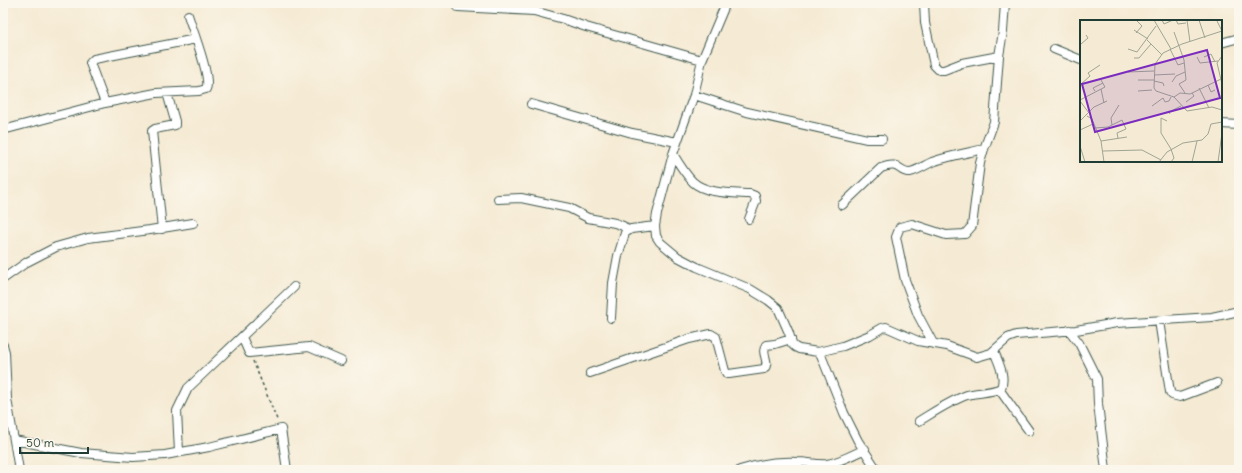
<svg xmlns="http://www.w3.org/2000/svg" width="1242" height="473" viewBox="0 0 1242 473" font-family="Delius,sans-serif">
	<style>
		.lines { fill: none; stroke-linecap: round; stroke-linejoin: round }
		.minor-casing { stroke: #3f574c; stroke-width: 10 }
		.path { stroke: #3f574c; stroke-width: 1.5; stroke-dasharray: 3 3; stroke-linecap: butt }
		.minor { stroke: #fff; stroke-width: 8 }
		.inset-road { fill: none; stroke: #9fa593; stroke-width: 1 }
		.view { fill: #7b2cbf; fill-opacity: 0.15; stroke: #7b2cbf; stroke-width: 2 }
		.inset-edge { fill: none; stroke: #1f3d34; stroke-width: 2 }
	</style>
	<rect width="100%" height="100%" fill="#fbf7ec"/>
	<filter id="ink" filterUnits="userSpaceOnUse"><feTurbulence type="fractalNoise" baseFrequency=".025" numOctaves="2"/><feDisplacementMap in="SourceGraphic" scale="8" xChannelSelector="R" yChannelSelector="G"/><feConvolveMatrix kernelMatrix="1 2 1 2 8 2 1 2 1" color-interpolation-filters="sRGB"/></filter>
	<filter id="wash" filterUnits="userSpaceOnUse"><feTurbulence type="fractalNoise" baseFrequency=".012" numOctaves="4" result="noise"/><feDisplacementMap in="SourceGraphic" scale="16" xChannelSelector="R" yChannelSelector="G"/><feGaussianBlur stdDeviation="0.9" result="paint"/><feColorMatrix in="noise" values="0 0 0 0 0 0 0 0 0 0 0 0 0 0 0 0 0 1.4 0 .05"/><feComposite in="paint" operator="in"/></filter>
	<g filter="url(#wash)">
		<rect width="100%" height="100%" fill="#f5ead3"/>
	</g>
	<g filter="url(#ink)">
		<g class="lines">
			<g class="minor-casing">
				<path id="minor" d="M726 3 702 60 694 95 673 154 657 214 655 226 656 236 660 242 678 257 697 267 750 289 768 300 778 308 789 333 792 344 795 347 799 349 818 352 821 355 844 413 858 441 877 470
					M924 3 925 23 934 65 939 70H944L962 63 999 56
					M458 7 534 11 563 19 586 27 702 60
					M1221 43 1239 38
					M1054 49 1081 60
					M694 95 747 112 867 139H882
					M105 103 90 63 94 59 196 39
					M531 104 632 133 677 142
					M1221 124 1239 125
					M3 130 105 103 156 93 199 91 206 89C212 79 192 28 188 15
					M673 154C679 164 685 174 693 182 706 194 733 193 750 194L755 196 756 201 749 219
					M498 199 521 198 569 208 588 218 615 223 623 226 628 231
					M842 205 881 168C901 160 898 173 910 172 917 171 925 165 932 162 949 156 967 153 984 149
					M162 229 152 131 155 129 175 125V121L167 93
					M3 279 27 262 56 247 88 238 150 230 193 223
					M611 318 613 283 618 256 625 233 631 229 655 226
					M1159 321 1170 392 1172 395 1180 397 1217 383
					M1069 330 1079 343 1097 379 1098 404 1106 470
					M242 337 249 353 309 347 341 361
					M933 343 918 315 905 280 896 237 900 227 912 224 946 235 965 234 972 226 980 163 984 149 994 122 999 56 1003 32 1005 3
					M3 345 5 352 7 399 19 470
					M818 352 843 346 870 335 882 328 886 327 918 341 947 346 977 357 991 353 1008 338 1016 335 1076 330 1117 323 1212 317 1239 311
					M590 373 689 339 711 334 716 337 725 371 727 374H729L764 369C771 361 760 354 766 345L775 344 791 339
					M999 389 1029 431
					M919 421C934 412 950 401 967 395 978 392 991 393 1001 388 1006 376 998 362 994 351
					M14 440 81 453 133 457 165 455 209 447 281 429 287 470
					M179 452 177 411 188 388 294 287
					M740 470C758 464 779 461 798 462 808 462 817 465 827 464 840 462 852 455 865 449"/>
			</g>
			<path class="path" d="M253 361 278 422"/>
			<use href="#minor" class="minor"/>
		</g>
	</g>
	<g transform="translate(1080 20)">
		<rect width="142" height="142" fill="#f5ead3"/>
		<path class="inset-road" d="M74 0 91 29M82 0 84 4 93 0M96 0 98 4 106 3M107 0 110 22M119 0 125 18M137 1 142 11 102 24 83 33 75 44 74 68 76 71 94 77 107 91 132 87 142 90M54 10 68 19M94 12 104 40 106 60 99 64 105 73M56 13 62 6 56 0M67 20 82 35M1 24 8 18 6 15M48 29 57 32 76 6M90 29 98 45 104 43M142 36 137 43 142 64M117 37 120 43 138 41M124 37 131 34 135 42M54 38H59L71 24M48 52 74 51M74 55 95 54M58 60H74M74 61 83 63 84 66M92 62 96 56 105 52M0 65 10 56 8 53 20 45M128 65 131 72 135 70M119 68 129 88M21 69 24 83M15 71 13 68 23 63M58 71 72 70M94 77 100 73 110 74 141 59M0 80 25 67 21 60M0 81 9 93M106 82 114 76 112 73M72 86 83 78 85 82 89 81 91 77M90 94 89 92 101 86M7 96 12 99 21 121 24 142M0 101 14 87 27 81M87 101 81 98V113L91 129M32 105 31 98 39 85M15 108 28 107 42 100 46 109 37 113 38 118M0 110 13 104M21 121 47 117M0 126 5 142M91 129 94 138 91 142M23 131 62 130 81 140M79 142 87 132 103 123 122 120 128 114 131 104 142 102M112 142 117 121M138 142 142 113"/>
		<path class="view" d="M127 30 140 78 15 112 2 64Z"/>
		<rect width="142" height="142" class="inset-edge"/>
	</g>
	<rect width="1242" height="473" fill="none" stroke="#fbf7ec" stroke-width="16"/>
	<path d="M20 447v6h68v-6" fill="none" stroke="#1f3d34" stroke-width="2"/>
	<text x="26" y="447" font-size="12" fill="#1f3d34" stroke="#fbf7ec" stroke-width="3" paint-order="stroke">50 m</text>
</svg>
